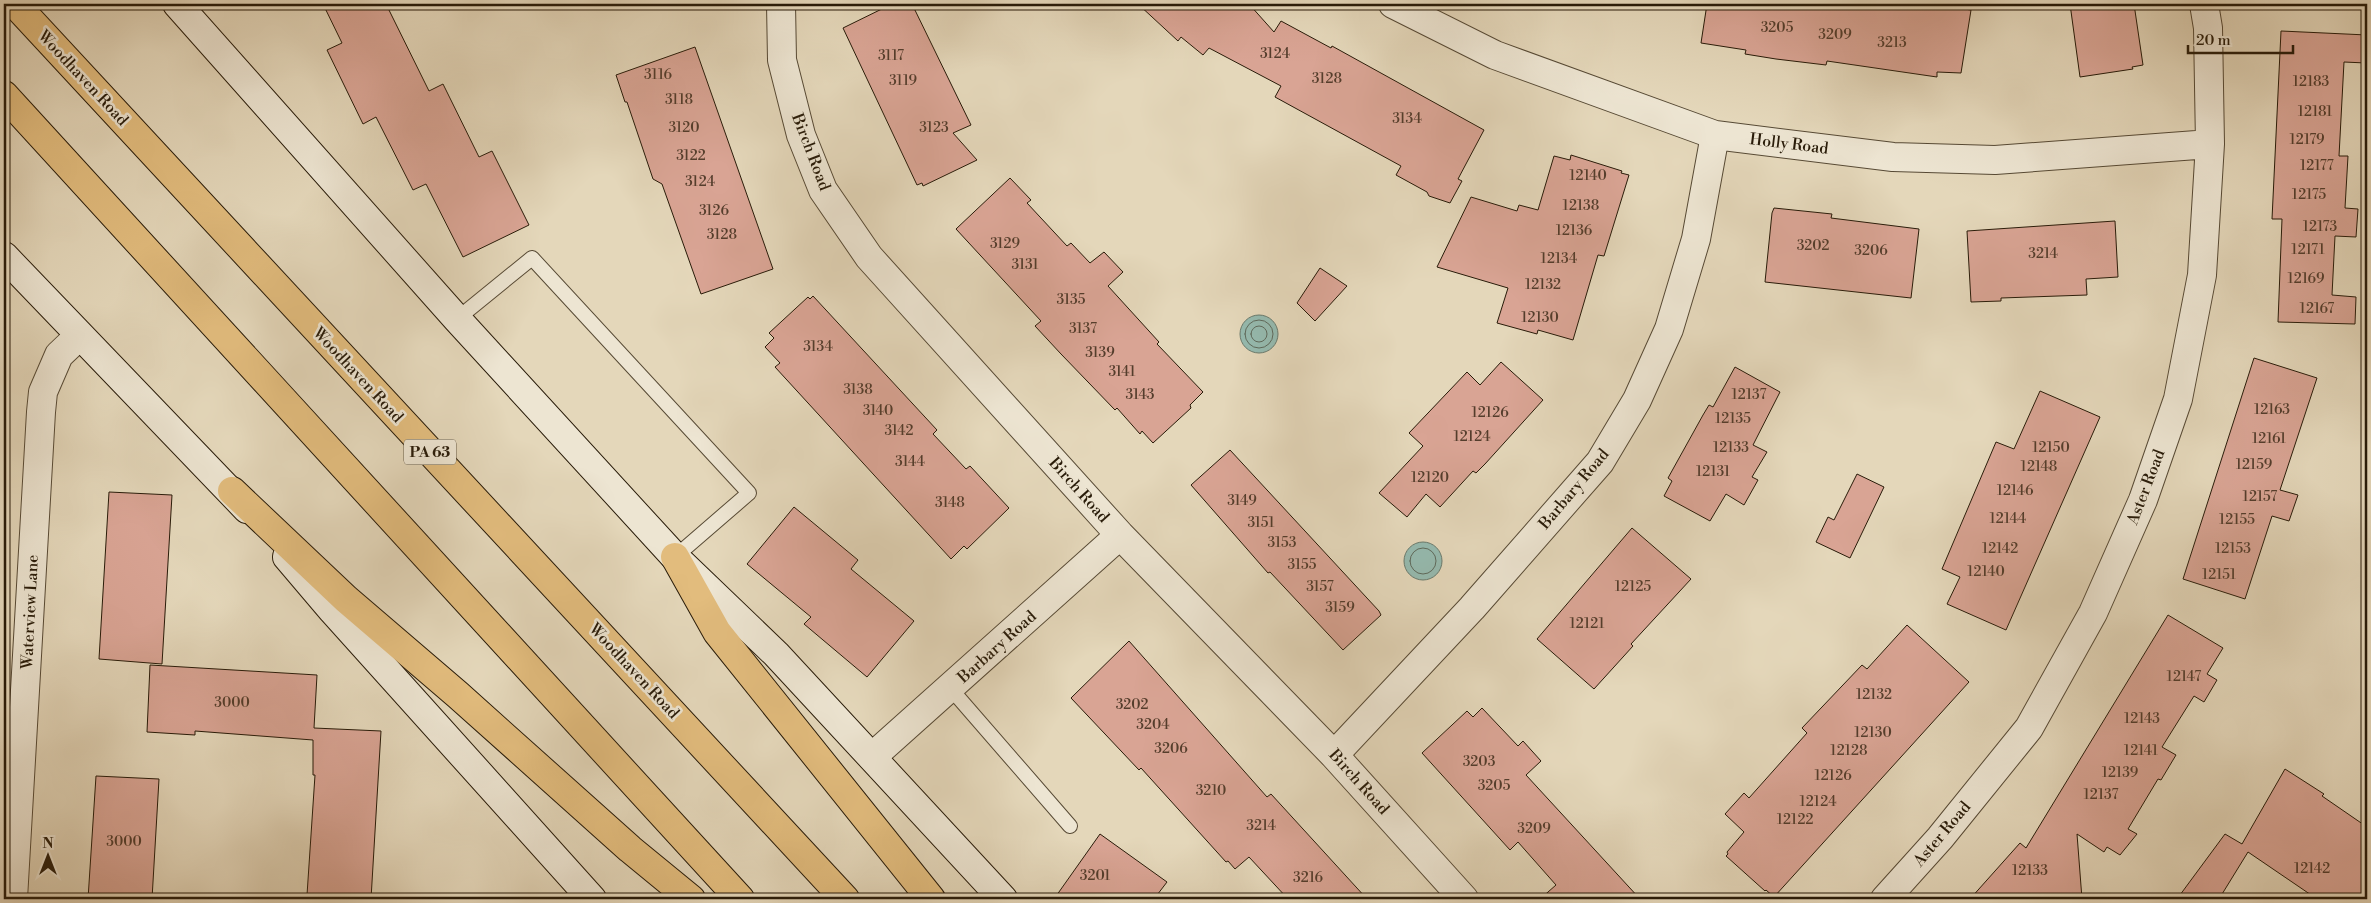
<svg xmlns="http://www.w3.org/2000/svg" width="2371" height="903" viewBox="0 0 2371 903" font-family="'Libre Bodoni',serif">
	<style>
		.water { fill: #95baaf; stroke: #697a6d }
		.lines { fill: none; stroke-linecap: round; stroke-linejoin: round }
		.shore { stroke: #5e6a5c; stroke-width: 1 }
		.building { fill: #d9a494; stroke: #281b09 }
		.service-casing { stroke: #574a35; stroke-width: 16 }
		.minor-casing { stroke: #574a35; stroke-width: 30 }
		.secondary-casing { stroke: #281b09; stroke-width: 30 }
		.motorway-casing { stroke: #281b09; stroke-width: 30 }
		.service { stroke: #ede5d2; stroke-width: 14 }
		.minor { stroke: #ede5d2; stroke-width: 28 }
		.secondary { stroke: #ede5d2; stroke-width: 28 }
		.motorway { stroke: #e2bc7d; stroke-width: 28 }
		.labels { text-anchor: middle; dominant-baseline: central; stroke-width: 5; stroke-linejoin: round; paint-order: stroke }
		.number-label { font-size: 14px; fill: #543d2c }
		.shield { fill: #ede5d2; stroke: #635845; stroke-width: 1 }
		.shield-label { font-size: 15px; font-weight: bold; fill: #281b09 }
		.street-label { font-size: 16px; fill: #281b09; stroke: #ede5d2 }
	</style>
	<rect width="100%" height="100%" fill="#e4d7ba"/>
	<filter id="stains"><feTurbulence type="fractalNoise" baseFrequency=".004" numOctaves="4"/><feColorMatrix values="0 0 0 0 .2 0 0 0 0 .09 0 0 0 0 .02 0 0 0 .5 -.17"/></filter>
	<radialGradient id="worn" r=".72"><stop offset=".6" stop-color="#630" stop-opacity="0"/><stop offset="1" stop-color="#630" stop-opacity=".3"/></radialGradient>
	<path class="water" d="M1240 334a19 19 0 1 1 38 0a19 19 0 1 1-38 0Z
		M1404 561a19 19 0 1 1 38 0a19 19 0 1 1-38 0Z"/>
	<g class="lines">
		<path class="shore" d="M1245 334a14 14 0 1 1 28 0a14 14 0 1 1-28 0Z
			M1251 334a8 8 0 1 1 16 0a8 8 0 1 1-16 0Z
			M1410 561a13 13 0 1 1 26 0a13 13 0 1 1-26 0Z"/>
	</g>
	<path class="building" d="M323 4H386L429 91 443 84 479 157 492 151 529 225 463 257 426 184 413 190 376 117 363 124 327 50 342 43Z
		M892 4H912L971 125 953 133 977 160 923 186 922 183 917 185 843 28Z
		M1138 4H1249L1274 32 1281 21 1331 48 1332 46 1484 130 1458 179 1462 181 1450 203 1429 196 1427 192 1396 175 1401 166 1275 97 1281 86 1209 48 1203 55 1181 37 1178 41Z
		M1707 4H1930L1971 10 1961 73 1937 72V77L1827 61 1826 65 1776 59 1745 54 1746 50 1701 43Z
		M2070 4H2134L2143 65 2132 67 2133 69 2080 77Z
		M2281 31 2367 35 2366 63 2344 62 2339 156H2348L2345 208 2358 209 2356 237 2335 236 2332 295 2356 297 2355 324 2278 322 2282 219H2272Z
		M695 47 773 269 701 294 662 184 653 179 627 102H625L616 75Z
		M1571 155 1622 171 1621 173 1629 175 1604 256 1598 255 1573 340 1538 330 1537 334 1497 323 1508 288 1437 267 1471 197 1517 211 1519 205 1538 210 1554 156 1570 160Z
		M1010 178 1031 200 1027 203 1067 246 1071 243 1090 263 1104 252 1123 272 1108 286 1159 342 1157 344 1203 392 1190 405 1191 408 1153 443 1142 431 1140 434 1117 408 1115 410 1061 354 1035 326 1041 321 956 229Z
		M1774 208 1832 214 1831 218 1919 229 1911 298 1765 282 1772 213Z
		M2115 221 2118 277 2086 279 2087 295 2001 298V301L1971 302 1967 231Z
		M1320 268 1347 286 1315 321 1297 303Z
		M813 296 937 430 933 434 966 469 970 466 1009 508 967 549 964 546 951 559 775 367 780 363 765 347 774 338 769 333 808 297 810 299Z
		M2254 358 2317 378 2280 490 2298 495 2289 521 2272 516 2245 599 2183 579Z
		M1501 362 1543 400 1485 464 1476 473 1473 471 1440 507 1426 494 1407 517 1379 493 1423 446 1409 433 1467 372 1480 385Z
		M1735 367 1780 392 1753 445 1767 452 1752 477 1758 480 1744 505 1726 494 1710 521 1664 496 1672 481 1668 478 1703 415 1709 405 1713 407Z
		M2040 391 2100 417 2006 630 1947 604 1960 577 1942 569 1996 442 2014 449Z
		M1230 450 1379 611 1381 615 1343 650 1270 572 1268 573 1191 485Z
		M1857 474 1884 487 1850 558 1816 542 1828 517 1834 520Z
		M109 492 172 495 162 664 99 659Z
		M794 507 858 560 851 569 914 621 867 677 804 624 811 617 747 564Z
		M1632 528 1691 579 1631 644 1633 646 1594 689 1537 639Z
		M2168 615 2223 648 2207 674 2217 680 2204 702 2194 696 2162 747 2176 755 2161 780 2158 779 2128 829 2137 834 2120 855 2107 847 2104 852 2077 834 2082 899H1970L2020 843 2026 848Z
		M1907 625 1969 682 1774 897 1766 890 1765 891 1726 856 1728 854 1727 852 1744 832 1725 814 1744 793 1749 798 1807 733 1802 728 1862 665 1867 669Z
		M1129 641 1267 797 1271 794 1367 899H1288L1249 857 1235 869 1228 861 1226 862 1141 768 1139 770 1071 698Z
		M150 665 317 675 314 728 381 731 371 899 307 895 315 775H313V740L195 731V735L147 732Z
		M1482 708 1518 746 1523 741 1541 761 1526 775 1640 899H1540L1556 885 1518 842 1510 850 1422 753 1467 711 1473 717Z
		M2285 769 2324 794 2322 796 2367 827V899H2317L2248 852 2219 899H2177L2225 834 2242 844Z
		M96 776 159 779 152 899H88Z
		M1100 834 1167 882 1154 899H1054Z"/>
	<g class="lines">
		<g class="service-casing">
			<path id="service" d="M457 319 532 258 749 493 675 557
				M951 689 1070 826"/>
		</g>
		<g class="minor-casing">
			<path id="minor" d="M781 4 782 60 801 135 823 190 869 257 1120 535 1334 755 1464 899
				M1393 4 1495 55 1715 135 1893 157 1995 160 2210 144
				M1334 755 1472 608 1600 462 1637 400 1669 329 1696 239 1715 135
				M872 757 1120 535
				M13 899 41 412 43 392 59 355 79 336
				M1885 899 1940 838 2029 728 2093 613 2143 500 2178 399 2202 275 2210 144 2208 28 2204 4"/>
		</g>
		<g class="secondary-casing">
			<path id="secondary" d="M177 4 457 319 675 557 776 654 1003 899
				M4 256 247 509
				M287 557 332 610 592 899"/>
		</g>
		<g class="motorway-casing">
			<path id="motorway" d="M15 4 845 899
				M4 95 740 899
				M232 491 346 599 458 695 630 849 691 899
				M675 557 717 632 931 899"/>
		</g>
		<use href="#service" class="service"/>
		<use href="#minor" class="minor"/>
		<use href="#secondary" class="secondary"/>
		<use href="#motorway" class="motorway"/>
	</g>
	<g class="labels">
		<g class="number-label">
			<text x="1777" y="28">3205</text>
			<text x="1835" y="35">3209</text>
			<text x="1892" y="43">3213</text>
			<text x="1275" y="54">3124</text>
			<text x="891" y="56">3117</text>
			<text x="658" y="75">3116</text>
			<text x="1327" y="79">3128</text>
			<text x="903" y="81">3119</text>
			<text x="2311" y="82">12183</text>
			<text x="679" y="100">3118</text>
			<text x="2315" y="112">12181</text>
			<text x="1407" y="119">3134</text>
			<text x="684" y="128">3120</text>
			<text x="934" y="128">3123</text>
			<text x="2307" y="140">12179</text>
			<text x="691" y="156">3122</text>
			<text x="2317" y="166">12177</text>
			<text x="1588" y="176">12140</text>
			<text x="700" y="182">3124</text>
			<text x="2309" y="195">12175</text>
			<text x="1581" y="206">12138</text>
			<text x="714" y="211">3126</text>
			<text x="2320" y="227">12173</text>
			<text x="1574" y="231">12136</text>
			<text x="722" y="235">3128</text>
			<text x="1005" y="244">3129</text>
			<text x="1813" y="246">3202</text>
			<text x="2308" y="250">12171</text>
			<text x="1871" y="251">3206</text>
			<text x="2043" y="254">3214</text>
			<text x="1559" y="259">12134</text>
			<text x="1025" y="265">3131</text>
			<text x="2306" y="279">12169</text>
			<text x="1543" y="285">12132</text>
			<text x="1071" y="300">3135</text>
			<text x="2317" y="309">12167</text>
			<text x="1540" y="318">12130</text>
			<text x="1083" y="329">3137</text>
			<text x="818" y="347">3134</text>
			<text x="1100" y="353">3139</text>
			<text x="1122" y="372">3141</text>
			<text x="858" y="390">3138</text>
			<text x="1140" y="395">3143</text>
			<text x="1749" y="395">12137</text>
			<text x="2272" y="410">12163</text>
			<text x="878" y="411">3140</text>
			<text x="1490" y="413">12126</text>
			<text x="1733" y="419">12135</text>
			<text x="899" y="431">3142</text>
			<text x="1472" y="437">12124</text>
			<text x="2269" y="439">12161</text>
			<text x="1731" y="448">12133</text>
			<text x="2051" y="448">12150</text>
			<text x="910" y="462">3144</text>
			<text x="2254" y="465">12159</text>
			<text x="2039" y="467">12148</text>
			<text x="1713" y="472">12131</text>
			<text x="1430" y="478">12120</text>
			<text x="2015" y="491">12146</text>
			<text x="2260" y="497">12157</text>
			<text x="1242" y="501">3149</text>
			<text x="950" y="503">3148</text>
			<text x="2008" y="519">12144</text>
			<text x="2237" y="520">12155</text>
			<text x="1261" y="523">3151</text>
			<text x="1282" y="543">3153</text>
			<text x="2000" y="549">12142</text>
			<text x="2233" y="549">12153</text>
			<text x="1302" y="565">3155</text>
			<text x="1986" y="572">12140</text>
			<text x="2219" y="575">12151</text>
			<text x="1320" y="587">3157</text>
			<text x="1633" y="587">12125</text>
			<text x="1340" y="608">3159</text>
			<text x="1587" y="624">12121</text>
			<text x="2184" y="677">12147</text>
			<text x="1874" y="695">12132</text>
			<text x="232" y="703">3000</text>
			<text x="1132" y="705">3202</text>
			<text x="2142" y="719">12143</text>
			<text x="1153" y="725">3204</text>
			<text x="1873" y="733">12130</text>
			<text x="1171" y="749">3206</text>
			<text x="1849" y="751">12128</text>
			<text x="2141" y="751">12141</text>
			<text x="1479" y="762">3203</text>
			<text x="2120" y="773">12139</text>
			<text x="1833" y="776">12126</text>
			<text x="1494" y="786">3205</text>
			<text x="1211" y="791">3210</text>
			<text x="2101" y="795">12137</text>
			<text x="1818" y="802">12124</text>
			<text x="1795" y="820">12122</text>
			<text x="1261" y="826">3214</text>
			<text x="1534" y="829">3209</text>
			<text x="124" y="842">3000</text>
			<text x="2312" y="869">12142</text>
			<text x="2030" y="871">12133</text>
			<text x="1095" y="876">3201</text>
			<text x="1308" y="878">3216</text>
		</g>
		<rect class="shield" x="404" y="439.5" width="52" height="25" rx="4"/>
		<g class="shield-label">
			<text x="430" y="452">PA 63</text>
		</g>
		<g class="street-label">
			<text transform="translate(83 78) rotate(47)">Woodhaven Road</text>
			<text transform="translate(1789 144) rotate(7)">Holly Road</text>
			<text transform="translate(811 152) rotate(69)">Birch Road</text>
			<text transform="translate(358 375) rotate(47)">Woodhaven Road</text>
			<text transform="translate(2146 487) rotate(-69)">Aster Road</text>
			<text transform="translate(1574 489) rotate(-50)">Barbary Road</text>
			<text transform="translate(1079 490) rotate(48)">Birch Road</text>
			<text transform="translate(30 612) rotate(-87)">Waterview Lane</text>
			<text transform="translate(997 647) rotate(-42)">Barbary Road</text>
			<text transform="translate(634 671) rotate(47)">Woodhaven Road</text>
			<text transform="translate(1359 782) rotate(48)">Birch Road</text>
			<text transform="translate(1942 834) rotate(-50)">Aster Road</text>
		</g>
	</g>
	<rect width="2371" height="903" fill="none" stroke="#e4d7ba" stroke-width="20"/>
	<rect x="5" y="5" width="2361" height="893" fill="none" stroke="#281b09" stroke-width="2.5"/>
	<rect x="10" y="10" width="2351" height="883" fill="none" stroke="#281b09"/>
	<g transform="translate(48 856)" stroke="#ede5d2" stroke-width="4" paint-order="stroke">
	<path d="M0-4L9 19L0 12L-9 19Z" fill="#281b09"/>
	<text y="-8" font-size="14" font-weight="bold" text-anchor="middle" fill="#281b09">N</text>
	</g>
	<path d="M2188 45v8h105v-8" fill="none" stroke="#281b09" stroke-width="2.5"/>
	<text x="2196" y="45" font-size="15" fill="#281b09" stroke="#ede5d2" stroke-width="4" paint-order="stroke">20 m</text>
	<rect width="100%" height="100%" filter="url(#stains)"/>
	<rect width="100%" height="100%" fill="url(#worn)"/>
</svg>
